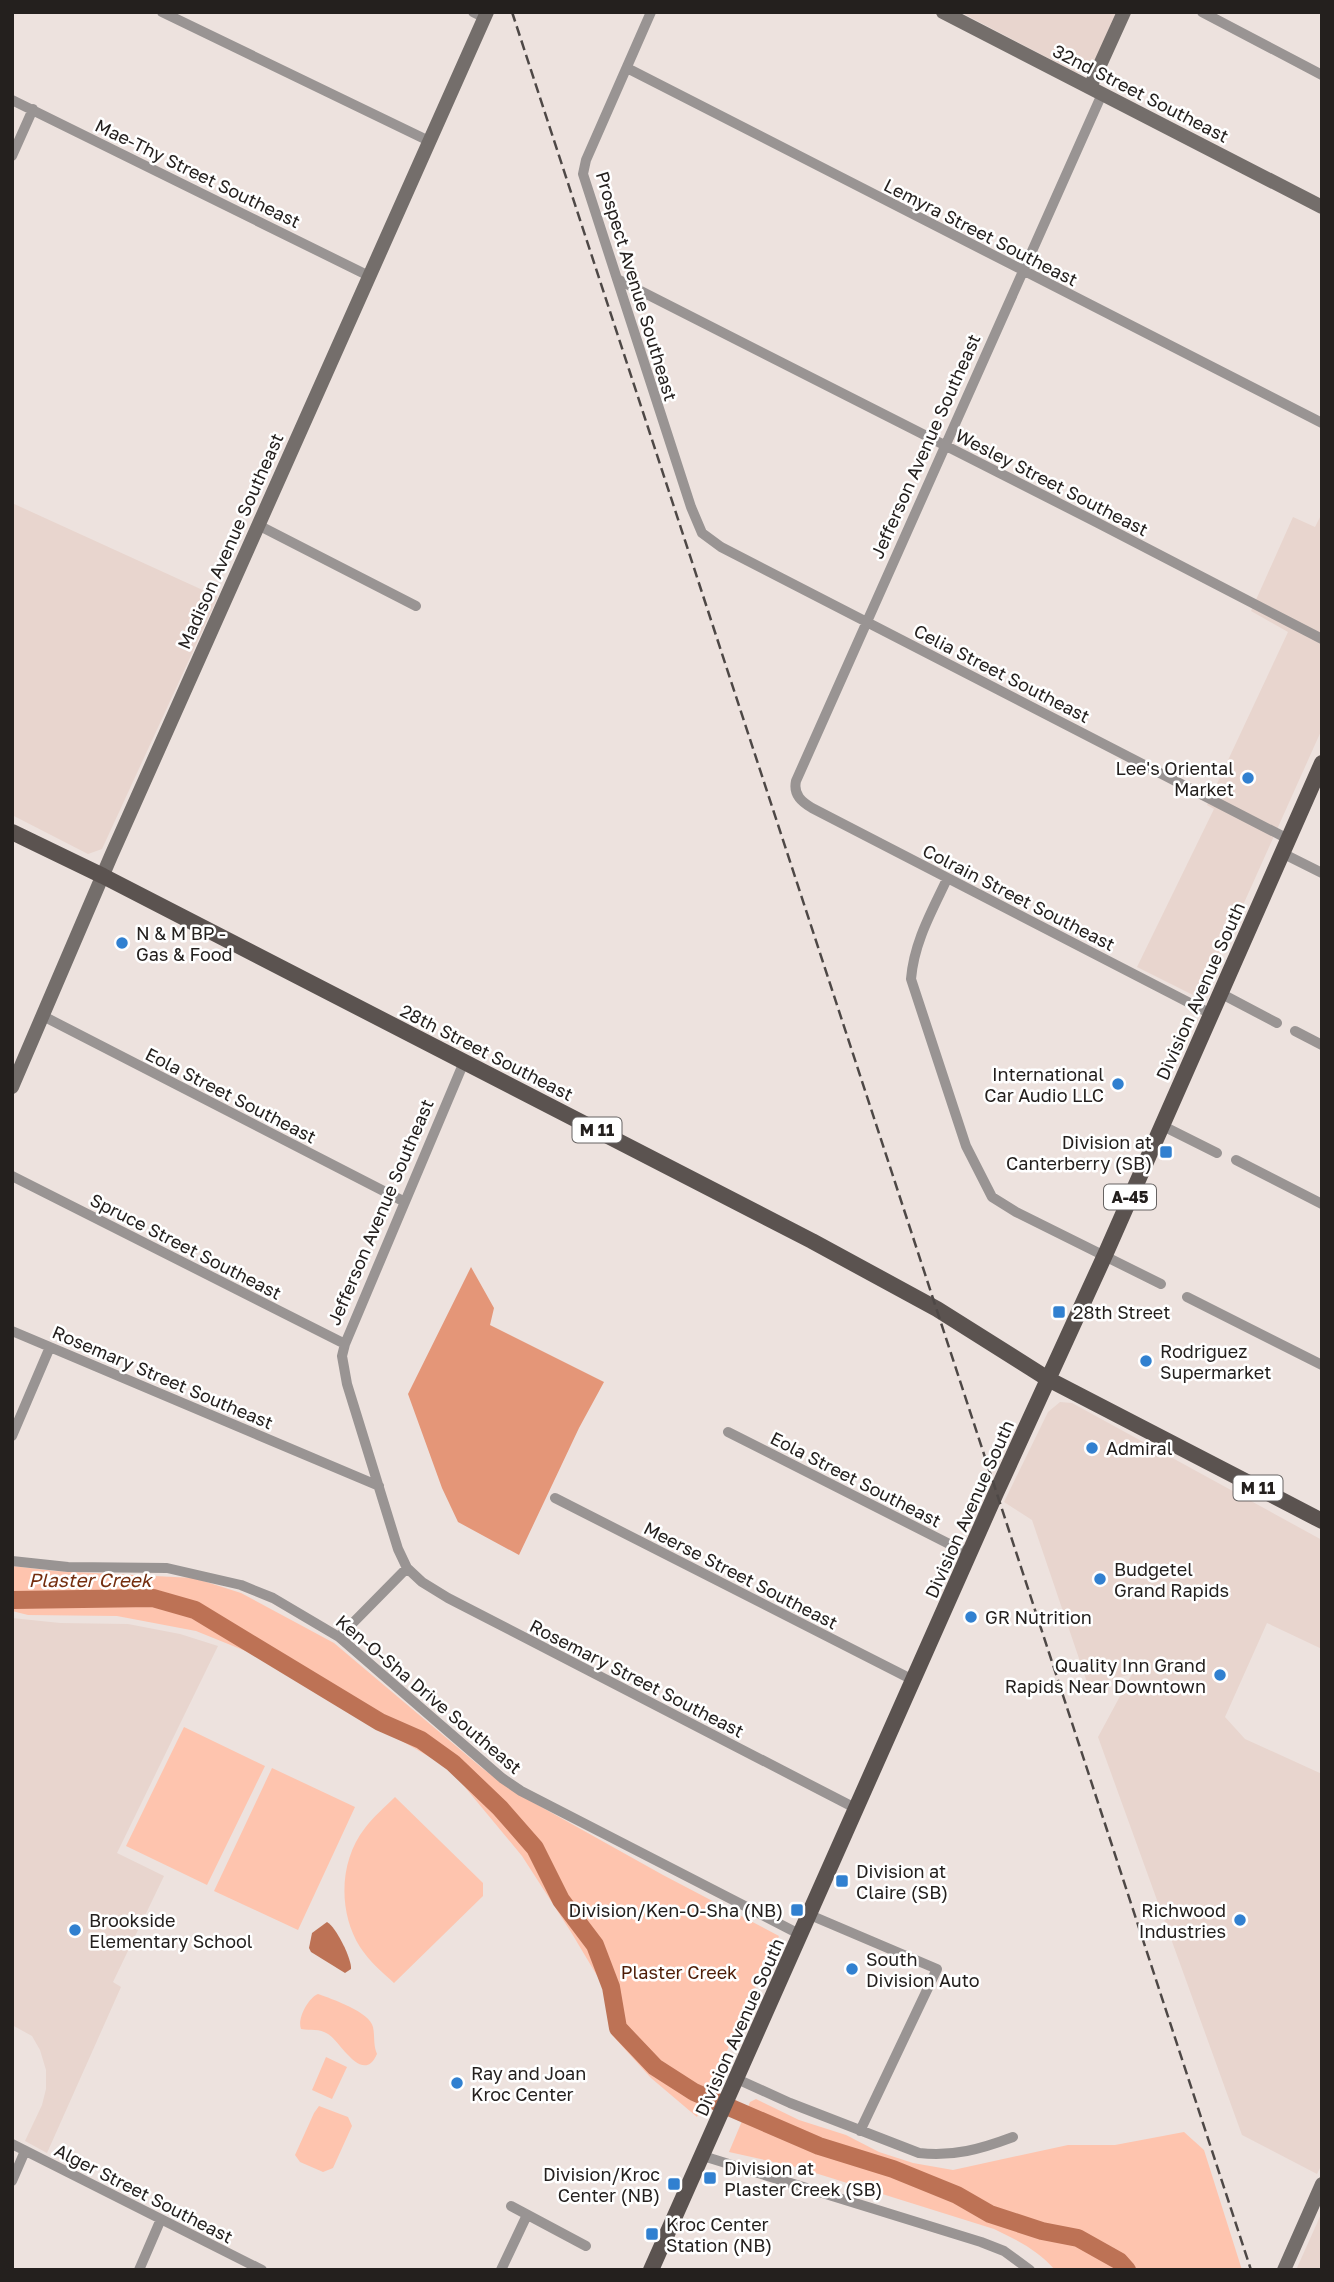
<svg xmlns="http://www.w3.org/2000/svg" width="1334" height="2282" viewBox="0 0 1334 2282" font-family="'Golos Text',sans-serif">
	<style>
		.built { fill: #e8d5ce }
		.green { fill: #fec4ae }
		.forest { fill: #e49678 }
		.water { fill: #bd7255 }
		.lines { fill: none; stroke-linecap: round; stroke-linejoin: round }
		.river { stroke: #bd7255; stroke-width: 18 }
		.street { stroke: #999493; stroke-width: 10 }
		.secondary { stroke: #746e6b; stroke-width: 14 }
		.primary { stroke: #5b5350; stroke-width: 16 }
		.rail { stroke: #4e4846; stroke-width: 2.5; stroke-dasharray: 10 5; stroke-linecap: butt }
		.poi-dot { fill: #3180d0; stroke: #fff; stroke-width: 2.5 }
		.labels { text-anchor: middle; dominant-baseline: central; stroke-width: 5; stroke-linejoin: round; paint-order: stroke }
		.shield { fill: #fff; stroke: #666362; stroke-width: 2 }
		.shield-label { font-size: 16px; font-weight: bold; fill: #24201e }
		.street-label { font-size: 18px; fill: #24201e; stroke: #fff }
		.poi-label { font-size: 18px; fill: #24201e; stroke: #fff; text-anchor: start }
		.park-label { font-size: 18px; fill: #4e1d07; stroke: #fff }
		.water-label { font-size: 19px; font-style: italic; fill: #742e0f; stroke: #fff }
	</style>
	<rect width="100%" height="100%" fill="#ede2de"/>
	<path class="built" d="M960 12H1116L1093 66 1077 73Z
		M12 503 218 597 102 849 88 854 12 815Z
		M1322 513V729L1204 992 1193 995 1137 967 1214 809 1207 805 1288 632 1251 611 1293 517 1315 527Z
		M1060 1402 1072 1403 1322 1540V1649L1267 1623 1225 1717 1245 1739 1322 1774V2164L1317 2174 1242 2135 1098 1737 1132 1674 1088 1685 1032 1520 1004 1502 1048 1412Z
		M12 1618 60 1623 128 1624 180 1634 218 1646 117 1853 164 1876 113 1982 121 1987 47 2153 25 2141 42 2105 46 2089V2070L40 2050 32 2036 12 2025Z
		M1322 2212V2270H1296Z"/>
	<path class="green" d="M12 1566 55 1571 194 1578 241 1593 334 1643 482 1768 518 1794 663 1875 779 1936 697 2117 651 2078 612 2035 602 1984 571 1932 522 1856 449 1768 344 1708 265 1659 196 1631 117 1616 28 1615 12 1611Z
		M184 1727 265 1766 207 1885 126 1846Z
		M272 1768 355 1807 298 1930 214 1891Z
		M395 1797 483 1883V1896L394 1983C382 1972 369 1961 360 1947 338 1912 339 1861 365 1828 373 1817 385 1807 395 1797Z
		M318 1994C332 1999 370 2012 373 2027 375 2037 373 2044 377 2054 363 2086 340 2041 328 2034 319 2028 311 2031 301 2029 297 2019 308 1998 318 1994Z
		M326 2057 347 2067 332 2099 312 2090Z
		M756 2099 799 2120 846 2135 879 2152 913 2163 953 2170 1068 2145H1115L1184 2132 1204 2150 1242 2270H1055C1038 2250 1017 2240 994 2229L796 2167 729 2152 750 2102Z
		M319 2106 348 2117 352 2126 333 2168 323 2172 300 2162 295 2155 314 2113Z"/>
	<path class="forest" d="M471 1267 494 1308 490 1325 604 1382 579 1428 519 1555 458 1522 442 1488 408 1394Z"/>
	<path class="water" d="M327 1922C336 1927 352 1959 351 1969L345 1973 311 1952 309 1948 312 1933Z"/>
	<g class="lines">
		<path class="river" d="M12 1600 153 1598 195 1610 380 1722 421 1740 453 1763 500 1808 535 1848 561 1900 595 1945 611 1987 618 2028 655 2067 694 2092 819 2146 893 2169 957 2195 990 2214 1042 2231 1078 2238 1119 2261 1127 2270"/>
		<path class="street" d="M162 12 429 141
			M473 12 485 18
			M651 12 586 160 583 174 691 507 702 533 721 547 1288 839
			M1202 12 1322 75
			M627 68 1322 423
			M1102 94 796 781C793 795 802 802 812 808L1211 1014
			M12 100 369 276
			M12 156 33 109
			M617 279 1098 523 1322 639
			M258 525 416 606
			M1282 853 1322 873
			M947 879C932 911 914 942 911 979L966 1146 992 1197 1016 1212 1161 1284
			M1220 993 1277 1023
			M43 1016 405 1202
			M1295 1031 1322 1045
			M464 1062 345 1344 342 1356 347 1384 398 1549 407 1568 422 1582 448 1598 857 1809
			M1161 1125 1217 1153
			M1236 1160 1322 1204
			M12 1176 345 1344
			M1187 1297 1322 1365
			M12 1331 379 1486
			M728 1432 969 1554
			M12 1436 50 1347
			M555 1498 913 1680
			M12 1561 68 1567 167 1568 241 1585 273 1598 339 1637 502 1778 521 1791 801 1935
			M339 1637 407 1568
			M810 1915 937 1969 860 2131
			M737 2079 790 2103 919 2153C953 2157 981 2149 1013 2137
			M12 2144 262 2270
			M703 2156 981 2242 1004 2251 1030 2270
			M12 2181 25 2151
			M511 2206 586 2246
			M139 2270 161 2219
			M501 2270 527 2215"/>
		<path class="secondary" d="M943 12 1322 207
			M1090 87 1124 12
			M12 1087 111 856 487 12
			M1284 2270 1322 2184"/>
		<path class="primary" d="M12 832 103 876 812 1241 937 1309 1048 1379 1322 1521
			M651 2270 996 1493 1105 1255 1322 763"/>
		<path class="rail" d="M512 12 1251 2270"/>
	</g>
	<g class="poi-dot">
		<circle cx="1248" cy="778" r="7"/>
		<circle cx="122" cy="943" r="7"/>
		<circle cx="1118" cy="1084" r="7"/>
		<rect x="1159" y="1145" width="14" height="14" rx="3.5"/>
		<rect x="1052" y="1305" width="14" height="14" rx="3.5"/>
		<circle cx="1146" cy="1361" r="7"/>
		<circle cx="1092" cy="1448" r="7"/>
		<circle cx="1100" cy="1579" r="7"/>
		<circle cx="971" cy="1617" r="7"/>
		<circle cx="1220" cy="1675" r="7"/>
		<rect x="835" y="1874" width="14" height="14" rx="3.5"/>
		<rect x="790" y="1903" width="14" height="14" rx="3.5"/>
		<circle cx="1240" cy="1920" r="7"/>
		<circle cx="75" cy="1930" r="7"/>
		<circle cx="852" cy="1969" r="7"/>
		<circle cx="457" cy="2083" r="7"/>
		<rect x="703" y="2171" width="14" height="14" rx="3.5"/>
		<rect x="667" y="2177" width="14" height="14" rx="3.5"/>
		<rect x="645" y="2227" width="14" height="14" rx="3.5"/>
	</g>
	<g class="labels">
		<g class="shield">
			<rect x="572.5" y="1117.5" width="49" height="25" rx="5"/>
			<rect x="1104" y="1184.5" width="52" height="25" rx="5"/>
			<rect x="1233.5" y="1475.5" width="49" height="25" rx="5"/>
		</g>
		<g class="shield-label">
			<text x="597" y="1130">M 11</text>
			<text x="1130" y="1197">A-45</text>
			<text x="1258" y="1488">M 11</text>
		</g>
		<g class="street-label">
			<text transform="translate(1141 93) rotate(27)">32nd Street Southeast</text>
			<text transform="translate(198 173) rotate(26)">Mae-Thy Street Southeast</text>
			<text transform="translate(981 232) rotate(27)">Lemyra Street Southeast</text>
			<text transform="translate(637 286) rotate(73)">Prospect Avenue Southeast</text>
			<text transform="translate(925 446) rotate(-66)">Jefferson Avenue Southeast</text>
			<text transform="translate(1052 482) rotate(27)">Wesley Street Southeast</text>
			<text transform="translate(230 541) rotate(-66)">Madison Avenue Southeast</text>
			<text transform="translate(1002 673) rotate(27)">Celia Street Southeast</text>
			<text transform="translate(1019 897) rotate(27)">Colrain Street Southeast</text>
			<text transform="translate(1200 991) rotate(-66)">Division Avenue South</text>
			<text transform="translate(487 1052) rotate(27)">28th Street Southeast</text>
			<text transform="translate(231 1095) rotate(27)">Eola Street Southeast</text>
			<text transform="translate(380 1212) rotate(-67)">Jefferson Avenue Southeast</text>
			<text transform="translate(186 1246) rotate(27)">Spruce Street Southeast</text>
			<text transform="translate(163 1377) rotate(23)">Rosemary Street Southeast</text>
			<text transform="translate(856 1479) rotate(27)">Eola Street Southeast</text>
			<text transform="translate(969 1509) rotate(-66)">Division Avenue South</text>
			<text transform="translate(741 1575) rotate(27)">Meerse Street Southeast</text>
			<text transform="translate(637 1678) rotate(27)">Rosemary Street Southeast</text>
			<text transform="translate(429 1694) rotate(40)">Ken-O-Sha Drive Southeast</text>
			<text transform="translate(739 2027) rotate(-66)">Division Avenue South</text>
			<text transform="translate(144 2193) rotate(27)">Alger Street Southeast</text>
		</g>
		<g class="poi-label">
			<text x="1234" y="768" text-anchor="end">Lee's Oriental<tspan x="1234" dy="21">Market</tspan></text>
			<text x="136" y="933">N &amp; M BP -<tspan x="136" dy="21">Gas &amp; Food</tspan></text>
			<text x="1104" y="1074" text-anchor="end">International<tspan x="1104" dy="21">Car Audio LLC</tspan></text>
			<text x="1152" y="1142" text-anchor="end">Division at<tspan x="1152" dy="21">Canterberry (SB)</tspan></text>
			<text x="1073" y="1312">28th Street</text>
			<text x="1160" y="1351">Rodriguez<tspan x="1160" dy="21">Supermarket</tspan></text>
			<text x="1106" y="1448">Admiral</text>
			<text x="1114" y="1569">Budgetel<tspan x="1114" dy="21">Grand Rapids</tspan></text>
			<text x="985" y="1617">GR Nutrition</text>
			<text x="1206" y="1665" text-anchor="end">Quality Inn Grand<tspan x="1206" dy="21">Rapids Near Downtown</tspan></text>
			<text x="856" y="1871">Division at<tspan x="856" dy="21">Claire (SB)</tspan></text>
			<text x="783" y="1910" text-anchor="end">Division/Ken-O-Sha (NB)</text>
			<text x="1226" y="1910" text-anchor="end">Richwood<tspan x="1226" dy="21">Industries</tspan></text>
			<text x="89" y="1920">Brookside<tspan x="89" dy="21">Elementary School</tspan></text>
			<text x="866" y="1959">South<tspan x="866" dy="21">Division Auto</tspan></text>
			<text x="471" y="2073">Ray and Joan<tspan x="471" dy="21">Kroc Center</tspan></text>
			<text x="724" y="2168">Division at<tspan x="724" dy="21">Plaster Creek (SB)</tspan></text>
			<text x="660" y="2174" text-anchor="end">Division/Kroc<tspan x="660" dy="21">Center (NB)</tspan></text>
			<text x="666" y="2224">Kroc Center<tspan x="666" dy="21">Station (NB)</tspan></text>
		</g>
		<g class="park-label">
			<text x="679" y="1972">Plaster Creek</text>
		</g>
		<g class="water-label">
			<text x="90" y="1579">Plaster Creek</text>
		</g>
	</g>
	<rect width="1334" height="2282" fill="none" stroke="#24201e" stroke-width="28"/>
</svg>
